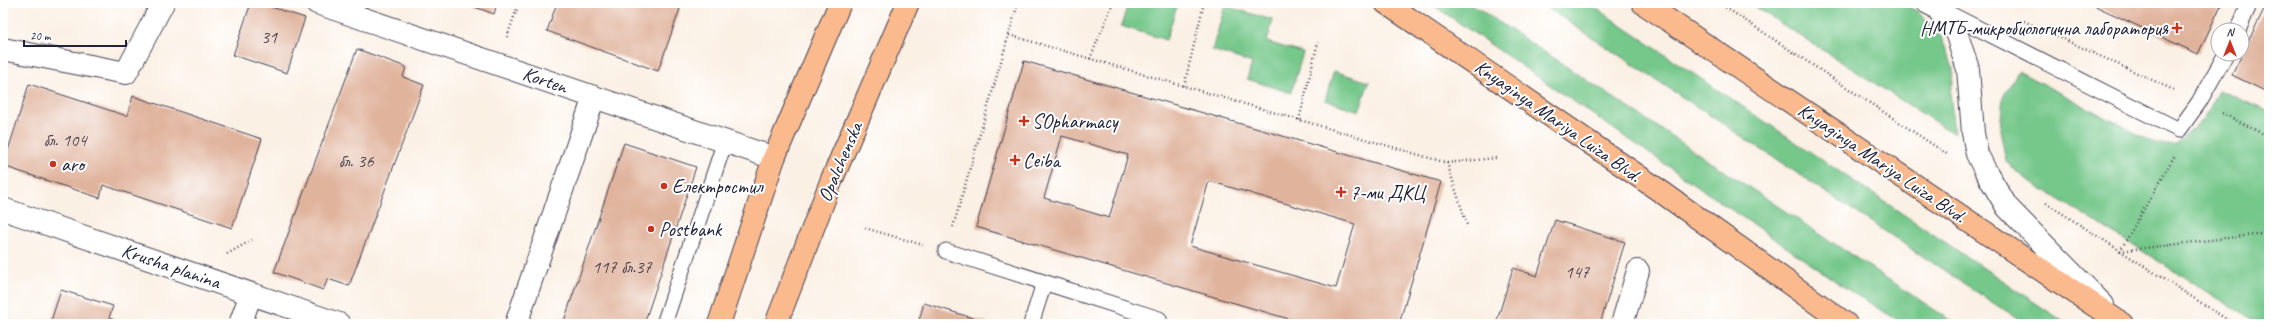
<svg xmlns="http://www.w3.org/2000/svg" width="2272" height="327" viewBox="0 0 2272 327" font-family="Caveat,sans-serif">
	<style>
		.green { fill: #74c78a; stroke: #4b7462 }
		.building { fill: #e0b39c; fill-rule: evenodd }
		.lines { fill: none; stroke-linecap: round; stroke-linejoin: round }
		.service-casing { stroke: #434154; stroke-width: 17 }
		.pedestrian-casing { stroke: #434154; stroke-width: 24 }
		.minor-casing { stroke: #434154; stroke-width: 24 }
		.primary-casing { stroke: #434154; stroke-width: 24 }
		.path { stroke: #434154; stroke-width: 2.5; stroke-dasharray: 1 3; stroke-linecap: butt }
		.service { stroke: #fff; stroke-width: 15 }
		.pedestrian { stroke: #fff; stroke-width: 22 }
		.minor { stroke: #fff; stroke-width: 22 }
		.primary { stroke: #fbba8d; stroke-width: 22 }
		.poi-dot { fill: #c8321e; stroke: #fff; stroke-width: 1.5 }
		.labels { text-anchor: middle; dominant-baseline: central; stroke-width: 4; stroke-linejoin: round; paint-order: stroke }
		.number-label { font-size: 18px; fill: #524653 }
		.poi-label { font-size: 20px; fill: #22223b; stroke: #fff; text-anchor: start }
		.street-label { font-size: 20px; fill: #22223b; stroke: #fff }
	</style>
	<rect width="100%" height="100%" fill="#fff"/>
	<filter id="ink" filterUnits="userSpaceOnUse"><feTurbulence type="fractalNoise" baseFrequency=".025" numOctaves="2"/><feDisplacementMap in="SourceGraphic" scale="8" xChannelSelector="R" yChannelSelector="G"/><feConvolveMatrix kernelMatrix="1 2 1 2 8 2 1 2 1" color-interpolation-filters="sRGB"/></filter>
	<filter id="wash" filterUnits="userSpaceOnUse"><feTurbulence type="fractalNoise" baseFrequency=".012" numOctaves="4" result="noise"/><feDisplacementMap in="SourceGraphic" scale="16" xChannelSelector="R" yChannelSelector="G"/><feGaussianBlur stdDeviation="0.9" result="paint"/><feColorMatrix in="noise" values="0 0 0 0 0 0 0 0 0 0 0 0 0 0 0 0 0 1.4 0 .05"/><feComposite in="paint" operator="in"/></filter>
	<g filter="url(#wash)">
		<rect width="100%" height="100%" fill="#fbf0e4"/>
		<path class="green" d="M1128 3H1178L1166 40 1121 26Z
			M1430 3H1470L1956 324H1904L1853 293Z
			M1540 3H1588L2067 324H2025Z
			M1749 3H1900L1917 11 1940 34 1953 68 1951 99 1954 134Z
			M1225 6 1273 20 1267 42 1303 53 1291 93 1247 79 1252 63 1212 50Z
			M1334 71 1369 82 1359 111 1325 100Z
			M2018 71 2156 144H2176L2204 119 2219 90 2269 112V324H2259L2025 178 2006 162 2000 129 2003 97Z"/>
		<g id="blocks">
			<path class="building" d="M251 3H259L305 18 287 73 233 55Z
				M464 3H497L494 14Z
				M557 3H663L680 9 658 71 547 31Z
				M2089 3H2222L2198 54Z
				M2267 3H2269V93L2232 75Z
				M357 49 406 67 403 77 424 85 349 286 328 279 323 290 274 272Z
				M1024 61 1441 182 1399 324H1306L976 227ZM1062 136 1128 155 1109 218 1044 198ZM1209 181 1355 224 1336 288 1190 246Z
				M29 84 127 116 133 96 262 139 232 228 103 185 100 198 3 166Z
				M624 143 696 167 644 324H563Z
				M1555 220 1625 242 1600 324H1496L1513 268 1537 276Z
				M61 290 113 306 109 318 126 324H50Z
				M924 303 992 324H918Z"/>
		</g>
	</g>
	<g filter="url(#ink)">
		<use href="#blocks" fill-opacity="0" stroke="#434154" stroke-width="1"/>
		<g class="lines">
			<g class="service-casing">
				<path id="service" d="M1940 9 2179 130 2199 102 2226 54
					M2238 30 2250 3
					M946 251 1159 319
					M664 324 725 141
					M1031 324 1044 283"/>
			</g>
			<g class="pedestrian-casing">
				<path id="pedestrian" d="M240 324 251 294"/>
			</g>
			<g class="minor-casing">
				<path id="minor" d="M317 3 774 158
					M1928 3 1936 7 1956 32 1968 69 1973 133 1977 154 1985 170 2007 207 2103 305
					M3 49 126 73 163 3
					M3 209 339 324
					M516 324 594 97
					M1622 324 1638 271"/>
			</g>
			<g class="primary-casing">
				<path id="primary" d="M1386 3 1663 193 1846 324
					M1643 3 2122 324
					M719 324 774 158 840 3
					M776 324 832 179 908 3"/>
			</g>
			<path class="path" d="M1719 3 1947 154
				M2024 21 2176 91
				M1009 35 1447 163 1467 225
				M507 37 519 3
				M1090 59 1113 3
				M1184 86 1204 3
				M2222 113 2269 137
				M1299 120 1318 42
				M1447 163 1496 158
				M2046 203 2234 324
				M953 227 1018 3
				M865 228 923 245
				M2120 251 2269 233
				M2120 251 2175 155
				M227 254 252 240"/>
			<use href="#service" class="service"/>
			<use href="#pedestrian" class="pedestrian"/>
			<use href="#minor" class="minor"/>
			<use href="#primary" class="primary"/>
		</g>
	</g>
	<g class="poi-dot">
		<path d="M2175 22h4v4h4v4h-4v4h-4v-4h-4v-4h4z"/>
		<path d="M1022 115h4v4h4v4h-4v4h-4v-4h-4v-4h4z"/>
		<path d="M1013 154h4v4h4v4h-4v4h-4v-4h-4v-4h4z"/>
		<circle cx="53" cy="164" r="4"/>
		<circle cx="664" cy="186" r="4"/>
		<path d="M1339 186h4v4h4v4h-4v4h-4v-4h-4v-4h4z"/>
		<circle cx="651" cy="229" r="4"/>
	</g>
	<g class="labels">
		<g class="number-label">
			<text x="269" y="37">31</text>
			<text x="65" y="140">бл. 104</text>
			<text x="356" y="161">бл. 36</text>
			<text x="622" y="267">117 бл.37</text>
			<text x="1577" y="272">147</text>
		</g>
		<g class="poi-label">
			<text x="2168" y="28" text-anchor="end">НМТБ-микробиологична лаборатория</text>
			<text x="1032" y="121">SOpharmacy</text>
			<text x="1023" y="160">Ceiba</text>
			<text x="61" y="164">aro</text>
			<text x="672" y="186">Електростил</text>
			<text x="1350" y="192">7-ми ДКЦ</text>
			<text x="659" y="229">Postbank</text>
		</g>
		<g class="street-label">
			<text transform="translate(545 80) rotate(19)">Korten</text>
			<text transform="translate(1558 121) rotate(35)">Knyaginya Mariya Luiza Blvd.</text>
			<text transform="translate(840 162) rotate(-67)">Opalchenska</text>
			<text transform="translate(1882 163) rotate(34)">Knyaginya Mariya Luiza Blvd.</text>
			<text transform="translate(171 266) rotate(19)">Krusha planina</text>
		</g>
	</g>
	<rect width="2272" height="327" fill="none" stroke="#fff" stroke-width="16"/>
	<g transform="translate(2230 42)"><circle r="19" fill="#ffffff" stroke="#a7a7b1"/>
	<path d="M0-3L7 15L0 10L-7 15Z" fill="#c8321e"/>
	<text y="-6" font-size="11" font-weight="bold" text-anchor="middle" fill="#22223b">N</text>
	</g>
	<path d="M24 40v6h102v-6" fill="none" stroke="#22223b" stroke-width="2"/>
	<text x="30" y="40" font-size="12" fill="#22223b" stroke="#ffffff" stroke-width="3" paint-order="stroke">20 m</text>
</svg>
